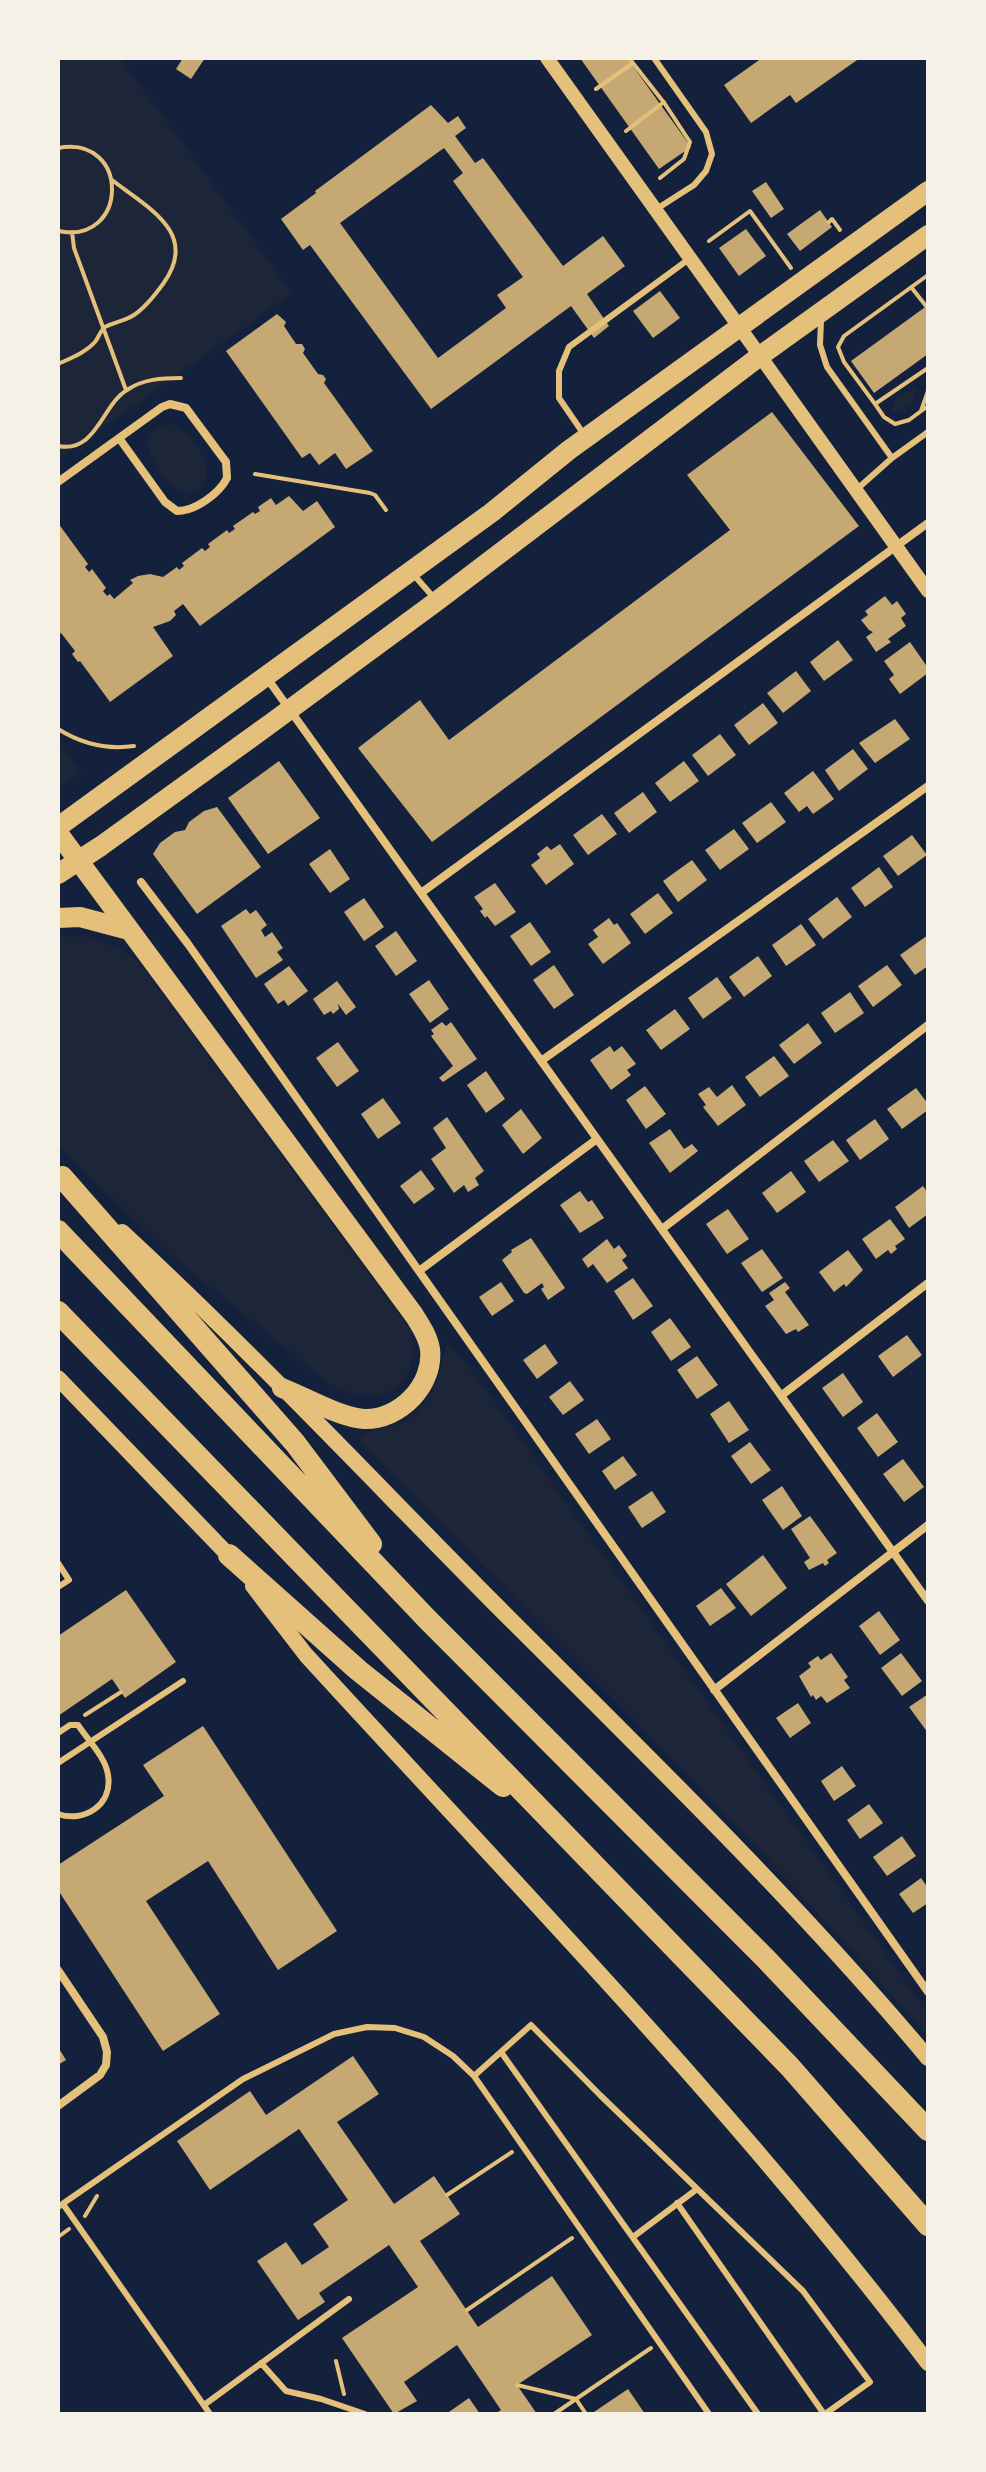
<svg xmlns="http://www.w3.org/2000/svg" width="986" height="2472" viewBox="0 0 986 2472" font-family="Merriweather,serif">
	<style>
		.green { fill: #1d2539 }
		.building { fill: #c6a872; fill-rule: evenodd }
		.lines { fill: none; stroke-linecap: round; stroke-linejoin: round }
		.path { stroke: #e5c07b; stroke-width: 4 }
		.service { stroke: #e5c07b; stroke-width: 6 }
		.minor { stroke: #e5c07b; stroke-width: 8 }
		.tertiary { stroke: #e5c07b; stroke-width: 14 }
		.secondary { stroke: #e5c07b; stroke-width: 16 }
		.primary { stroke: #e5c07b; stroke-width: 20 }
		.motorway { stroke: #e5c07b; stroke-width: 22 }
	</style>
	<rect width="100%" height="100%" fill="#14213d"/>
	<path class="green" d="M58 58H120L292 293 58 460Z
		M915 388 917 390 911 406 891 413 897 397Z
		M170 424C188 429 210 457 207 476 193 505 173 490 160 471 146 451 138 431 170 424Z
		M58 741 81 773 58 788Z
		M82 936C106 941 123 949 141 965L412 1332C419 1391 379 1409 330 1384L171 1255 58 1145V937Z
		M447 1343 476 1376 928 2013V2037C748 1828 550 1636 358 1439 368 1429 380 1430 393 1426 430 1414 439 1377 447 1343Z"/>
	<path class="building" d="M183 58H205L191 79 176 69Z
		M580 58H627L691 147 659 169Z
		M762 58H860L796 103 790 95 751 123 724 85Z
		M431 105 448 123 458 116 466 128 455 136 475 163 483 158 563 266 603 236 625 266 587 294 609 326 594 338 571 306 431 409 310 245 303 250 281 219 316 193 315 191ZM444 148 463 173 453 181 523 277 497 295 506 308 438 358 340 223Z
		M766 182 784 209 771 218 752 191Z
		M820 210 832 227 800 251 787 234Z
		M746 229 766 256 739 276 719 248Z
		M660 291 680 318 653 338 633 311Z
		M928 305V354L874 393 851 361Z
		M277 314 286 322 284 326 296 344H302L305 349 303 353 318 374 323 375 326 379 324 383 373 451 346 469 335 453 319 465 310 453 302 458 226 351Z
		M772 412 859 526 432 842 358 748 420 700 449 740 730 530 687 475Z
		M289 496 303 511 317 501 335 527 200 626 183 604 174 611 176 615 170 621 153 627 173 656 110 702 80 661 78 662 72 654 75 651 61 633 58 635V523L88 564 85 567 89 572 92 569 106 588 103 591 107 596 110 594 114 599 133 583 130 580 138 576 150 574 163 577 177 567 179 570 184 566 182 563 202 548 205 551 210 547 208 544 227 530 229 533 235 529 233 526 253 512 255 514 260 511 258 507 271 498 276 505Z
		M885 596 892 605 897 601 906 614 901 618 906 626 888 639 891 642 876 652 866 637 873 632 869 630 861 620 868 615 865 611Z
		M838 640 853 660 824 681 810 662Z
		M910 642 928 668V673L900 694 889 679 894 675 884 661Z
		M796 671 811 691 783 713 767 693Z
		M763 703 778 723 749 745 734 725Z
		M895 719 910 739 875 763 859 743Z
		M720 734 736 755 708 776 692 755Z
		M853 749 868 769 839 791 825 770Z
		M279 761 320 818 268 854 228 798Z
		M684 761 699 781 670 802 655 783Z
		M813 771 834 799 813 814 807 806 799 812 784 793Z
		M643 792 657 812 629 833 614 813Z
		M771 802 786 822 757 843 742 823Z
		M217 807 261 867 197 914 153 854 160 843 175 832 185 830 189 822 204 811Z
		M602 814 617 834 588 855 573 835Z
		M734 829 749 849 720 870 705 850Z
		M912 835 927 855 898 876 883 856Z
		M560 844 574 864 546 885 531 865 540 858 537 854 547 846 551 850Z
		M330 849 350 879 330 893 309 864Z
		M692 860 707 880 678 902 663 881Z
		M879 867 893 887 865 907 851 888Z
		M495 883 516 912 495 926 487 916 485 918 480 911 483 909 474 897Z
		M658 893 673 913 645 934 630 914Z
		M837 897 852 917 823 939 808 919Z
		M364 898 384 927 364 941 344 912Z
		M246 909 250 914 256 910 267 925 261 930 265 937 272 932 283 948 277 952 283 960 256 978 221 926Z
		M609 918 614 925 617 923 631 943 603 964 588 944 598 937 593 930Z
		M530 922 551 952 531 966 510 936Z
		M801 924 816 945 786 966 772 945Z
		M396 931 417 961 396 976 375 946Z
		M928 935V966L915 975 900 955Z
		M758 956 772 976 744 997 729 977Z
		M554 965 574 995 554 1009 533 980Z
		M887 965 902 985 873 1007 858 986Z
		M289 966 308 991 288 1006 284 1000 278 1004 264 984Z
		M717 977 732 998 703 1019 688 998Z
		M429 980 449 1009 430 1023 409 994Z
		M337 981 356 1007 346 1015 338 1004 339 1009 333 1014 331 1011 324 1015 313 999Z
		M850 992 864 1013 835 1033 821 1013Z
		M675 1009 690 1029 661 1050 646 1030Z
		M442 1022 446 1026 451 1022 477 1059 443 1082 439 1078 453 1066 431 1036 434 1034 431 1030Z
		M808 1023 822 1043 794 1064 779 1045Z
		M338 1042 359 1071 337 1087 316 1058Z
		M610 1046 614 1052 622 1046 636 1064 627 1070 631 1075 611 1090 590 1060Z
		M774 1056 789 1076 760 1097 745 1077Z
		M486 1071 505 1099 486 1113 467 1085Z
		M732 1085 746 1105 718 1126 703 1107 706 1105 698 1094 709 1087 717 1097Z
		M645 1086 666 1114 646 1129 626 1100Z
		M916 1088 928 1104V1110L902 1129 887 1109Z
		M383 1098 401 1123 378 1139 361 1114Z
		M521 1109 542 1138 523 1154 502 1125Z
		M447 1117 484 1171 475 1178 479 1185 468 1192 464 1185 454 1193 431 1159 446 1148 433 1128Z
		M875 1119 889 1139 860 1160 846 1140Z
		M670 1129 684 1149 692 1144 698 1151 670 1173 649 1143Z
		M833 1140 849 1161 819 1182 804 1161Z
		M421 1170 435 1189 414 1204 400 1186Z
		M791 1171 806 1192 777 1213 762 1193Z
		M923 1186 928 1193V1214L909 1228 895 1207Z
		M580 1191 588 1202 592 1200 604 1218 580 1233 560 1205Z
		M728 1209 749 1239 727 1254 706 1224Z
		M890 1219 905 1239 895 1246 897 1249 891 1254 888 1250 876 1259 862 1239Z
		M531 1238 565 1288 548 1300 541 1289 544 1287 542 1283 527 1294 524 1293 502 1260 512 1252 511 1250Z
		M607 1239 614 1249 619 1245 627 1256 622 1260 628 1268 607 1283 593 1264 588 1268 582 1259Z
		M762 1249 783 1278 762 1292 741 1263Z
		M848 1250 863 1270 846 1287 844 1284 834 1292 819 1272Z
		M633 1278 653 1306 633 1320 614 1291Z
		M501 1282 514 1301 492 1316 479 1297Z
		M785 1282 790 1288 785 1292 809 1325 798 1332 796 1329 786 1334 765 1306 774 1300 769 1293Z
		M670 1318 691 1347 671 1361 651 1332Z
		M907 1335 922 1355 893 1377 878 1356Z
		M545 1344 558 1363 537 1379 523 1360Z
		M697 1356 718 1385 697 1399 677 1370Z
		M843 1373 863 1402 843 1417 822 1388Z
		M570 1381 584 1400 563 1415 549 1397Z
		M729 1401 749 1430 729 1443 710 1414Z
		M877 1413 898 1442 878 1457 857 1428Z
		M597 1419 611 1439 589 1454 575 1434Z
		M750 1442 771 1470 751 1484 731 1456Z
		M623 1456 637 1475 615 1490 602 1471Z
		M903 1459 924 1487 904 1502 883 1474Z
		M782 1486 802 1516 783 1530 762 1500Z
		M652 1491 666 1512 642 1528 628 1507Z
		M810 1516 837 1553 827 1560 829 1563 825 1566 823 1563 809 1570 804 1562 810 1558 791 1529Z
		M763 1555 787 1588 751 1616 726 1584Z
		M721 1588 736 1608 710 1626 696 1606Z
		M126 1590 176 1662 125 1698 112 1679 58 1716V1636Z
		M879 1611 900 1640 880 1655 859 1626Z
		M831 1653 848 1677 844 1680 850 1688 827 1703 821 1696 816 1700 813 1695 811 1697 799 1676 811 1667 808 1663 818 1656 821 1660Z
		M901 1653 922 1681 902 1696 881 1668Z
		M928 1694V1733L909 1707Z
		M798 1703 811 1723 790 1738 776 1718Z
		M203 1726 337 1931 278 1970 208 1861 146 1901 220 2014 163 2051 58 1890V1865L164 1796 143 1765Z
		M842 1766 856 1786 834 1801 821 1781Z
		M869 1804 883 1823 860 1839 847 1820Z
		M902 1836 916 1856 887 1876 873 1857Z
		M921 1878 928 1888V1903L913 1913 899 1894Z
		M58 2047 66 2060 58 2065Z
		M353 2056 379 2094 337 2122 394 2204 434 2176 460 2214 420 2241 478 2327 552 2276 592 2335 517 2385 537 2414H495L501 2410 457 2345 404 2382 417 2401 394 2414 342 2338 418 2287 389 2245 319 2293 325 2302 298 2320 257 2261 286 2242 302 2265 329 2247 313 2224 348 2200 299 2129 210 2190 177 2141 250 2091 266 2115Z
		M628 2389 645 2414H591Z
		M469 2398 480 2414H446Z"/>
	<g class="lines">
		<path class="path" d="M629 58 665 104 690 142 684 159 660 178
			M596 89 633 63
			M626 131 664 102
			M58 148C131 134 129 246 58 231
			M829 222 832 219 840 230
			M72 232 74 248 126 390
			M709 241 750 211 791 268
			M928 275 844 336 838 347 844 362 875 404 928 368
			M911 287 926 306
			M58 364C71 358 85 353 95 342 99 337 100 331 105 327 114 322 125 321 134 315 146 307 155 295 163 284 200 233 148 208 112 180
			M875 404 884 417 895 424 909 420 928 406
			M921 411 928 391
			M58 446C96 454 102 405 127 390 143 379 162 378 181 378
			M255 474 370 493 375 495 386 510
			M58 729C82 744 106 750 134 746
			M85 1715 121 1692
			M447 2195 512 2152
			M85 2216 97 2196
			M58 2237 69 2229
			M467 2310 572 2238
			M336 2361 344 2394
			M517 2385 576 2399 586 2414
			M554 2414 651 2348"/>
		<path class="service" d="M654 58 706 132 712 154 706 171 694 185 655 210
			M821 320 820 345 827 367 892 458
			M585 436 559 398V371L569 347 689 259
			M856 490 892 458 928 432
			M413 574 435 599
			M58 1563 69 1580 58 1587
			M58 1733 70 1725H78C88 1740 106 1758 108 1775 113 1805 84 1823 58 1814
			M58 1763 183 1681
			M501 2052 758 2414
			M474 2076 531 2025 600 2095 803 2291 870 2382 825 2414
			M677 2203 824 2414
			M63 2204 210 2414
			M58 2207 243 2079 334 2034 367 2027 395 2028 424 2037 453 2056 474 2076 709 2414
			M633 2237 697 2189
			M261 2363 286 2391 321 2399 365 2414
			M204 2405 349 2299"/>
		<path class="minor" d="M58 482 162 407 170 404 186 408 226 462 227 478C219 494 195 511 177 511L165 502 119 438
			M267 678 928 1601
			M141 882 188 944 928 1992
			M421 893 928 523
			M541 1061 928 786
			M662 1229 928 1025
			M419 1271 597 1139
			M782 1395 928 1283
			M714 1690 928 1525
			M58 1970 103 2037 107 2052 106 2065 100 2075 58 2106"/>
		<path class="tertiary" d="M547 58 928 591"/>
		<path class="secondary" d="M122 1232C251 1351 371 1479 494 1603 642 1751 793 1897 928 2058
			M58 1378 234 1561
			M253 1586 306 1655C518 1887 739 2113 928 2363"/>
		<path class="primary" d="M58 827 491 513 569 450 928 191
			M58 833 414 1315C421 1326 428 1337 430 1349 434 1385 400 1420 364 1419 341 1418 305 1397 282 1388
			M58 874 101 846 270 724 437 601 760 356 928 235
			M58 918 80 917 129 930"/>
		<path class="motorway" d="M62 1177 295 1443 371 1544
			M58 1231 427 1619 766 1959 928 2130
			M58 1312 790 2067 928 2225
			M229 1555 358 1670 503 1786"/>
	</g>
	<rect width="986" height="2472" fill="none" stroke="#f6f1e7" stroke-width="120"/>
</svg>
